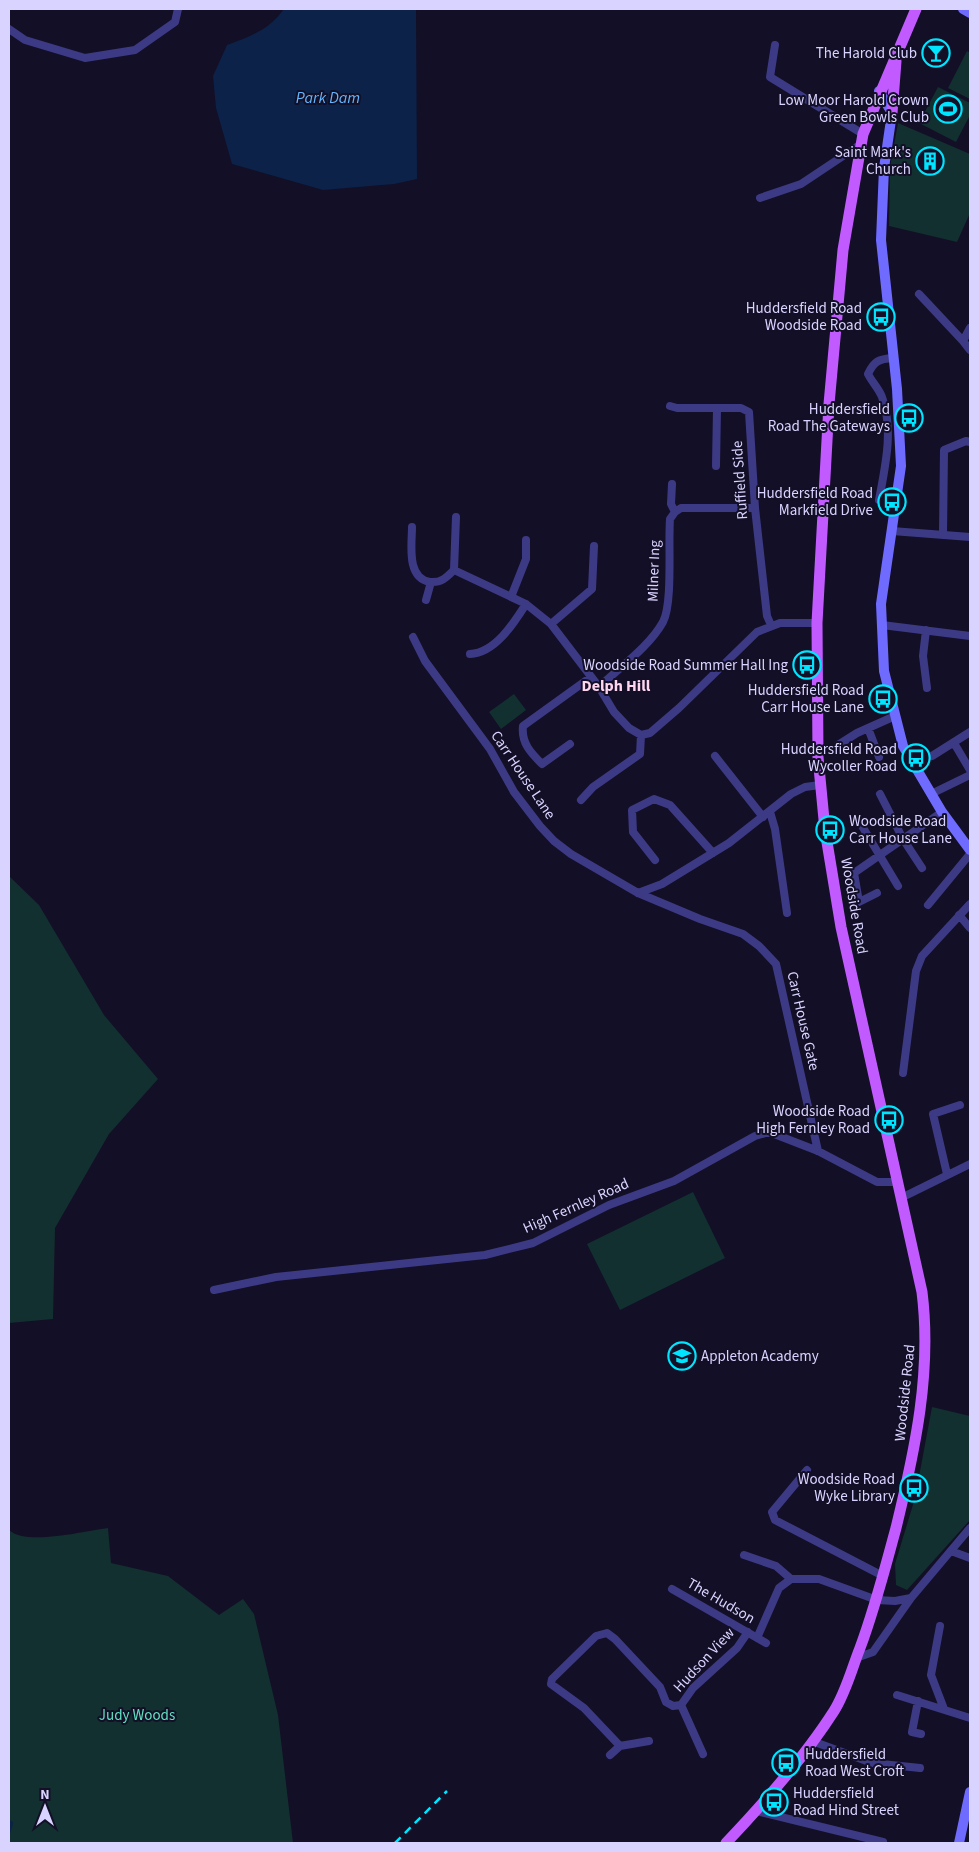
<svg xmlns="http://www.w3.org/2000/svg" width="979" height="1852" viewBox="0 0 979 1852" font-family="'Source Sans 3',sans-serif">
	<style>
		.green { fill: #12302f }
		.water { fill: #0c2248 }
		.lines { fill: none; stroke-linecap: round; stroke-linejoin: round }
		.stream { stroke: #0c2248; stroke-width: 2.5 }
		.street { stroke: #3d3a85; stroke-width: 8 }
		.secondary { stroke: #6f6bff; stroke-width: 10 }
		.primary { stroke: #c25bff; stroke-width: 11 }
		.rail { stroke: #00e5ff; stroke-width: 2.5; stroke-dasharray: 8 6; stroke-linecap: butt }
		.labels { text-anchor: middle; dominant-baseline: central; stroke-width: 4; stroke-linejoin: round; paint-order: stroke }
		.poi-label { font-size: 15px; fill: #d9d4ff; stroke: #130f26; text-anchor: end }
		.street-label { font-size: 15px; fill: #d9d4ff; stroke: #130f26 }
		.park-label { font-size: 15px; fill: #5fe0c0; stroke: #130f26 }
		.water-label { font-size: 16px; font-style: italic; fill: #62b6ff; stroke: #130f26 }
		.neighbourhood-label { font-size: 16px; font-weight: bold; fill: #ffd6f0; stroke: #130f26 }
	</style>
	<rect width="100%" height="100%" fill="#130f26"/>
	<path class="green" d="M967 51 970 53V99L948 88Z
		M938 87 970 103V115L956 142 919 123Z
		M898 123 970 154V213L957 242 889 226 890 167Z
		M514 694 526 710 501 729 489 712Z
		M9 876 39 905 104 1015 158 1079 109 1134 55 1228 53 1319 9 1323Z
		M693 1192 725 1258 620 1310 587 1244Z
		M932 1407 970 1416V1520L907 1590 896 1585 895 1564 915 1498Z
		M108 1528 111 1563 168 1576 219 1615 243 1599 254 1614 278 1715 293 1843H9V1530C26 1546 85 1531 108 1528Z"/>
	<path class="water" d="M284 9H416L417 179 394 184 323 190 232 164 216 108 213 76 227 45C251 36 269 30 284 9Z"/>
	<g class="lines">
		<path class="stream" d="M9 1821 12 1823 9 1833"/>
		<path class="street" d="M9 29 25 40 85 58 135 50 175 22 178 9
			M775 45 770 77 863 134
			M760 198 801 184 861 144
			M919 294 963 341
			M970 328 963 341 970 350
			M670 406 677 408H741L749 412 755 508 767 616 771 625
			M716 466 717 408
			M672 484 671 504 675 512
			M879 500C885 467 894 430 882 397 879 389 872 382 868 374 874 361 879 359 893 358
			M412 527C412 544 406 578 430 582 441 583 446 578 454 570L456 517
			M892 531 970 537
			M943 535 944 450 966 441 970 442
			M454 570 526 604 551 624 599 687 614 712 629 728 641 735 650 733 679 708 757 632 780 623H817
			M511 597 526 559V540
			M426 600 431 582
			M551 624 592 589 594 546
			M882 625 970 636
			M926 630 923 656 927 688
			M413 637 425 661 490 749 514 792 540 826 554 841 571 854 638 893 700 919 743 934 759 946 776 964 818 1151
			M470 654C495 653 514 623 526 604
			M599 687C620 667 649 647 663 622 673 603 668 543 670 519L675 512 681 508H755
			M868 728 879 757
			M954 743 970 770
			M570 744 542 764C531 753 521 743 523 726L591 677
			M838 745 857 733 895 716
			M715 756 763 817
			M932 756 970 732
			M880 794 903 839 922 868
			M931 794 970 775
			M581 800 593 787 640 754 641 735
			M770 812 775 829 787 913
			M862 826 898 886
			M655 860 633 832 632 810 654 799 670 805 713 853
			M638 893 662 884 729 843 791 794 805 787 820 785
			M877 893 859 902 854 873 942 812
			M928 905 970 854
			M959 915 970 928
			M903 1073 916 971 922 956 970 904
			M947 1174 933 1114 960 1105
			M901 1198 970 1164
			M214 1290 276 1277 485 1255 533 1243 609 1205 674 1181 755 1136 769 1132 818 1151 877 1182H897
			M807 1470 772 1512 775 1520 883 1576
			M951 1551 970 1558
			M744 1555 776 1566 791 1579
			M672 1589 766 1643
			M940 1626 931 1675 944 1709
			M757 1638 779 1588 791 1579H819L877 1600 895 1601 911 1598 970 1528
			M856 1658 873 1652 911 1598
			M897 1695 970 1718
			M918 1701 912 1732 921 1734
			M681 1705 703 1754
			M812 1741 872 1763 920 1768
			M620 1746 584 1708 551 1684 552 1679 596 1636 607 1633 615 1639 660 1687 666 1702 673 1706 681 1705 693 1688 737 1648 748 1632
			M610 1755 620 1746 649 1741
			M756 1811 883 1842"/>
		<path class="secondary" d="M963 9 970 13
			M879 91 892 113 884 168 881 240 897 389 901 466 881 604 884 671 903 746 942 812 970 850
			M959 1843 970 1792"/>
		<path class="primary" d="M892 113 896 61
			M726 1843C765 1802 804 1758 834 1711 846 1692 852 1668 860 1648 875 1608 885 1568 896 1528 915 1450 932 1372 922 1292L841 927 825 830 818 757 817 623 829 404 843 250 863 134 916 9"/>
		<path class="rail" d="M395 1843 447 1791"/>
	</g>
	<defs>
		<g id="bar-ring" transform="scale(1.4375)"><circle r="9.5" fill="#130f26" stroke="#00e5ff" stroke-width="1.5"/><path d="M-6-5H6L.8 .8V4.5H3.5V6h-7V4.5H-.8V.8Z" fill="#00e5ff"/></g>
		<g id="stadium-ring" transform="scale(1.4375)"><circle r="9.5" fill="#130f26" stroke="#00e5ff" stroke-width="1.5"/><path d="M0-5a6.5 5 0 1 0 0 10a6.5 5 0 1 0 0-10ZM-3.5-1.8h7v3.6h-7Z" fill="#00e5ff"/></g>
		<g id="building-ring" transform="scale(1.4375)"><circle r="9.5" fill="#130f26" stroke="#00e5ff" stroke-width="1.5"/><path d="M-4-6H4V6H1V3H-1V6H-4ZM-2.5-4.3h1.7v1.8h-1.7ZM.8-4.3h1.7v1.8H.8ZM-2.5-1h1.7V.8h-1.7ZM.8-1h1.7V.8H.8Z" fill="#00e5ff"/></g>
		<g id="bus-ring" transform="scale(1.4375)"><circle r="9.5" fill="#130f26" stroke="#00e5ff" stroke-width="1.5"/><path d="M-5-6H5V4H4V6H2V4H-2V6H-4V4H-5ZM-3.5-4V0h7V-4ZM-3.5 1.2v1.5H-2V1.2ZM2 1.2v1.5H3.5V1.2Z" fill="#00e5ff"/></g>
		<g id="school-ring" transform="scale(1.4375)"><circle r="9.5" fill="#130f26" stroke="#00e5ff" stroke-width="1.5"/><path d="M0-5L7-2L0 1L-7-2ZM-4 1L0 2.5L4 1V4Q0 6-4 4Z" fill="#00e5ff"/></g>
	</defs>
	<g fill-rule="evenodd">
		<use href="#bar-ring" x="936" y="53"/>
		<use href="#stadium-ring" x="948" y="109"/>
		<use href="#building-ring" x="930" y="161"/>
		<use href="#bus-ring" x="881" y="317"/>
		<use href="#bus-ring" x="909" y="418"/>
		<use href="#bus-ring" x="892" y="502"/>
		<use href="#bus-ring" x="807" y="665"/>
		<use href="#bus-ring" x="883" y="699"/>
		<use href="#bus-ring" x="916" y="758"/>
		<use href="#bus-ring" x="830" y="830"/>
		<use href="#bus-ring" x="889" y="1120"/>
		<use href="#school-ring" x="682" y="1356"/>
		<use href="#bus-ring" x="914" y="1488"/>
		<use href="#bus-ring" x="786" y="1763"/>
		<use href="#bus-ring" x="774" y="1802"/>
	</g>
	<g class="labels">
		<g class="poi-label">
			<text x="917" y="53">The Harold Club</text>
			<text x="929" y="100">Low Moor Harold Crown<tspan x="929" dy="17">Green Bowls Club</tspan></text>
			<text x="911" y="152">Saint Mark's<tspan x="911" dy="17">Church</tspan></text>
			<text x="862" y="308">Huddersfield Road<tspan x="862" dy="17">Woodside Road</tspan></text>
			<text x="890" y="409">Huddersfield<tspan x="890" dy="17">Road The Gateways</tspan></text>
			<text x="873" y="493">Huddersfield Road<tspan x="873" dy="17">Markfield Drive</tspan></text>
			<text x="788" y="665">Woodside Road Summer Hall Ing</text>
			<text x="864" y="690">Huddersfield Road<tspan x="864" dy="17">Carr House Lane</tspan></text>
			<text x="897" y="749">Huddersfield Road<tspan x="897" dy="17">Wycoller Road</tspan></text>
			<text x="849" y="821" text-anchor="start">Woodside Road<tspan x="849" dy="17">Carr House Lane</tspan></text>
			<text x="870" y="1111">Woodside Road<tspan x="870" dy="17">High Fernley Road</tspan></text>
			<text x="701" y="1356" text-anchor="start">Appleton Academy</text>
			<text x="895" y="1479">Woodside Road<tspan x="895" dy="17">Wyke Library</tspan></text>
			<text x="805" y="1754" text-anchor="start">Huddersfield<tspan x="805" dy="17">Road West Croft</tspan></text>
			<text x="793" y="1793" text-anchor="start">Huddersfield<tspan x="793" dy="17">Road Hind Street</tspan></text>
		</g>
		<g class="street-label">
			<text transform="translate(740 480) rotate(-94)">Ruffield Side</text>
			<text transform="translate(654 571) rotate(-88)">Milner Ing</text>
			<text transform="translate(523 775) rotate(56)">Carr House Lane</text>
			<text transform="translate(854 906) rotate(80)">Woodside Road</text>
			<text transform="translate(803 1021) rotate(77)">Carr House Gate</text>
			<text transform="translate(576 1206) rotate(-24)">High Fernley Road</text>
			<text transform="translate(905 1393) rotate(-84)">Woodside Road</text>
			<text transform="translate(721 1601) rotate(30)">The Hudson</text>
			<text transform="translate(704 1660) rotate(-47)">Hudson View</text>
		</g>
		<g class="park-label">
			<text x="137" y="1715">Judy Woods</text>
		</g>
		<g class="water-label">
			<text x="328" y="98">Park Dam</text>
		</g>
		<g class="neighbourhood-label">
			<text x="616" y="686">Delph Hill</text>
		</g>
	</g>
	<rect width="979" height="1852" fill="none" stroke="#d9d4ff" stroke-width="20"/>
	<g transform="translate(45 1807)" stroke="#130f26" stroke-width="4" paint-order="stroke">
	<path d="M0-4L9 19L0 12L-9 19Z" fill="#d9d4ff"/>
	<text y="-8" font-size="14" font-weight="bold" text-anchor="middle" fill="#d9d4ff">N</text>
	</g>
</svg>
